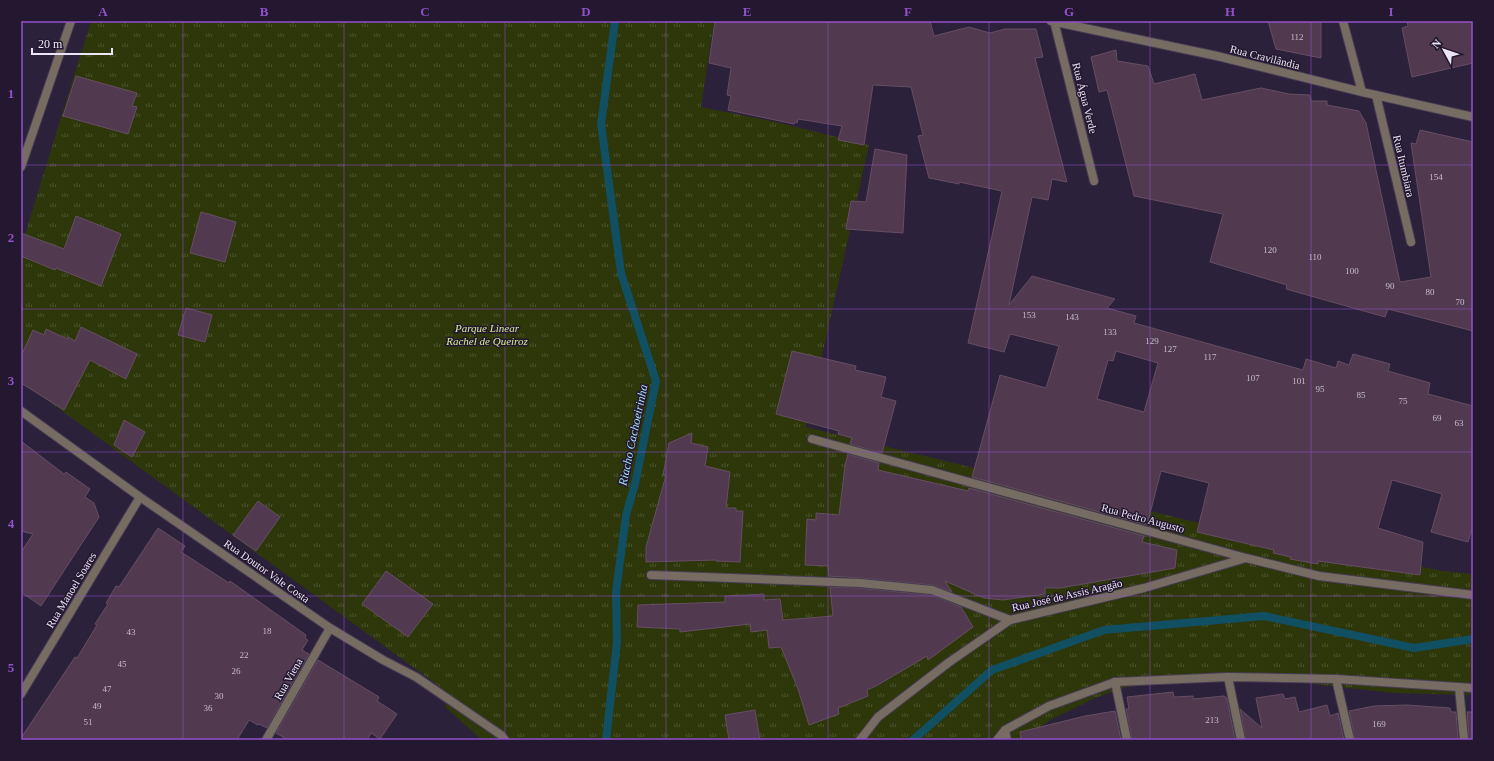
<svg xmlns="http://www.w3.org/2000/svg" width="1494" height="761" viewBox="0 0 1494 761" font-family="'Times New Roman',serif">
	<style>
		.grass { fill: url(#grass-tufts) }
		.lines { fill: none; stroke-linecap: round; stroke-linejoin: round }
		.stream { stroke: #114f63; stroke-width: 8 }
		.building { fill: #513a4f; stroke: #664d64; fill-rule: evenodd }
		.lane-casing { stroke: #473c54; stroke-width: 10 }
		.street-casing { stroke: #473c54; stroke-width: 10 }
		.lane { stroke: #766c61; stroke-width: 8 }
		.street { stroke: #766c61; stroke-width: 8 }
		.grid { fill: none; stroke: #9251ca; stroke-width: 1; stroke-opacity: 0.55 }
		.labels { text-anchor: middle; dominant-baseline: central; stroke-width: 3; stroke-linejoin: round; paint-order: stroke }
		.number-label { font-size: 9px; fill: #c5bacc }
		.street-label { font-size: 11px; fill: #ece5f6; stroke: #231830 }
		.park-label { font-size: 11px; font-style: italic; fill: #d6ee96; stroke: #231830 }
		.water-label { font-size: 12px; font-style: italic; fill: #a7e4fb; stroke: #231830 }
		.neatline { fill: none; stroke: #9251ca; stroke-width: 1.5 }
		.grid-label { font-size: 13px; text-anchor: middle; font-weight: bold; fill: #9251ca }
	</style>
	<defs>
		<pattern id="grass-tufts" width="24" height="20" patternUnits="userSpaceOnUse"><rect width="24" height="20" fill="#2d370a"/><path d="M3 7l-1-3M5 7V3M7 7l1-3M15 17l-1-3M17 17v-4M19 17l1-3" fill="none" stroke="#4c542e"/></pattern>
	</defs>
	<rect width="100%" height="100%" fill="#2c213a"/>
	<path class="grass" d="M91 21H714L701 107 776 122 869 145 806 427 1195 522 1443 571 1473 574V695L1394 693 1295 682 1224 681 1161 684 1127 687 1095 698 1050 720 1022 740H482L445 707 450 694 21 381V247Z"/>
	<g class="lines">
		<path class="stream" d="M606 740 617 642 616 592 626 515 635 484 656 381 621 273 601 124 615 21
			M913 740 992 670 1104 630 1264 616 1414 648 1473 639"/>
	</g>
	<path class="building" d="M715 21H930L934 36 969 27 990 33 1005 29H1036L1043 57 1035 58 1067 182 1052 179 1048 200 1032 197 1009 305 1032 276 1115 299 1107 308 1136 316 1134 323 1303 370 1306 359 1336 368 1338 361 1349 365 1353 354 1390 364 1388 371 1430 383 1428 394 1473 406V524L1468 542 1431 532 1442 494 1392 480 1378 528 1423 542 1420 575 1318 561V564L1290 559 1291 557 1273 553 1274 550 1197 532 1209 483 1161 471 1147 525 972 477 1000 375 1046 388 1059 346 1010 334 1004 352 968 343 1002 191 959 182V184L929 178 918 136 923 135 911 87 873 85 864 145 838 140 842 126 798 119 797 123 795 122 794 124 728 110 731 96 727 95 731 68 709 63ZM1116 351 1158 363 1144 412 1097 399 1108 360 1113 361Z
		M1268 21H1321V58L1276 49Z
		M1407 21H1473V63L1412 77 1402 28 1408 26Z
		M1116 50 1117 61 1148 66 1154 84 1195 74 1202 100 1261 88 1289 94 1310 95 1311 101H1327V105L1359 111 1366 123 1400 282 1431 277 1411 143 1416 144 1420 130 1473 142V331L1388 309 1385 317 1286 289 1287 285 1210 262 1223 214 1134 196 1107 90 1099 92 1091 57Z
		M76 76 137 93 132 106 137 107 128 134 63 116Z
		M875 149 907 155 903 233 846 229 851 201 866 202Z
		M201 212 236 222 225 262 190 253Z
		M76 216 121 234 101 286 56 268 55 270 21 256V233L64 249Z
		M186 308 212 315 205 342 178 335Z
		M81 327 137 354 126 379 90 360 64 410 21 383V356L33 330 44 335 46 329 67 339 68 337 75 341Z
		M792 351 856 366 855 370 886 377 881 397 896 401 882 453 850 444 852 438 838 434 839 431 776 414Z
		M124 420 145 432 132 457 114 445Z
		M692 433 691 443 708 447 705 466 730 472 726 508H736V511H743L740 562 716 561V560L646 562V547L666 475H663L669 443Z
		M21 441 64 474 66 472 90 489 85 497 94 503 99 517 41 606 21 592V552L33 534 21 531Z
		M848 454 879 463 878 470 968 491 969 488 1144 536 1142 542 1177 550 1175 568 1060 588H1045V594L1003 600 984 598 945 581 952 592 933 585 860 578 829 576 828 566 805 565 807 519 816 520V513L839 515 845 466Z
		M258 501 280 517 256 551 233 535Z
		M158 528 185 546 181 552 229 583 230 581 306 635 305 638 308 640 302 650 309 654 267 728 259 724 258 725 249 720 237 740H21V738L75 657 77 658 97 625 95 624 108 604 106 603 116 586 119 587Z
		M386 571 433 604 408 637 362 604Z
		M830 587 860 588 931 595 961 607 973 627 928 660 927 656 876 686 867 690 868 696 838 708 839 714 809 725 798 689 781 647 769 648 767 630 751 632 750 624 680 632V629L637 627 638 605 725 602V596L764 594V600L780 599 783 620 833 616Z
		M318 660 379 697 377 701 397 714 380 739 371 733 367 740H288L276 733Z
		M1173 692 1174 697 1193 696V699L1224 696 1227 698 1235 740H1132L1126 709H1129L1127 697Z
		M1283 694 1285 699 1295 697 1299 712 1327 705 1330 716 1338 713 1344 740H1246L1240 709 1262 728 1256 698Z
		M1407 705 1450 708 1451 712H1456L1458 740H1355L1349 711 1374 706Z
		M755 710 760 740H729L725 715Z
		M1115 711 1121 740H1021L1020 732 1085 716Z
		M1467 712H1473V740H1469Z"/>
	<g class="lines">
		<g class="lane-casing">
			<path id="lane" d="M1228 677 1241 740
				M1336 679 1350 740
				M1115 682 1127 740
				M1459 687 1464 740"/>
		</g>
		<g class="street-casing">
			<path id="street" d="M1051 21 1217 56 1362 92 1473 117
				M1054 21 1094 181
				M1343 21 1362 92
				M1376 95 1411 242
				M21 167 71 21
				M21 411 140 497 330 628 383 660 416 677 501 735 505 740
				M812 439 1246 558 1319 576 1473 595
				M651 575 860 583 932 590 1010 620
				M21 694 140 497
				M1005 730 1007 740
				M266 740 330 628
				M860 740 878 717 948 663 1010 620 1144 588 1246 558
				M997 740 1005 730 1049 706 1115 682 1228 677 1336 679 1473 688"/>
		</g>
		<use href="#lane" class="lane"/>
		<use href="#street" class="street"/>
	</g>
	<path class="grid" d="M183 21V740M344 21V740M505 21V740M666 21V740M828 21V740M989 21V740M1150 21V740M1311 21V740M21 165H1473M21 309H1473M21 452H1473M21 596H1473"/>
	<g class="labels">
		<g class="number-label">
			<text x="1297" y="37">112</text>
			<text x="1436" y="177">154</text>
			<text x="1270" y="250">120</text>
			<text x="1315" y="257">110</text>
			<text x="1352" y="271">100</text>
			<text x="1390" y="286">90</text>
			<text x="1430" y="292">80</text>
			<text x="1460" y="302">70</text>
			<text x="1029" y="315">153</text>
			<text x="1072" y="317">143</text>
			<text x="1110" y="332">133</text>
			<text x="1152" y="341">129</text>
			<text x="1170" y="349">127</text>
			<text x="1210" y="357">117</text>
			<text x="1253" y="378">107</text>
			<text x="1299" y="381">101</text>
			<text x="1320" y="389">95</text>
			<text x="1361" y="395">85</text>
			<text x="1403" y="401">75</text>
			<text x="1437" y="418">69</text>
			<text x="1459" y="423">63</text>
			<text x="267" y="631">18</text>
			<text x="131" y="632">43</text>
			<text x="244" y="655">22</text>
			<text x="122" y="664">45</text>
			<text x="236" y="671">26</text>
			<text x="107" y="689">47</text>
			<text x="219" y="696">30</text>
			<text x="97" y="706">49</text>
			<text x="208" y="708">36</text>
			<text x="1212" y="720">213</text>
			<text x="88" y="722">51</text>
			<text x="1379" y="724">169</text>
		</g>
		<g class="street-label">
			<text transform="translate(1265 57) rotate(14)">Rua Cravilândia</text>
			<text transform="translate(1085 98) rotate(76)">Rua Água Verde</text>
			<text transform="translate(1404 166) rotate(77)">Rua Itumbiara</text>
			<text transform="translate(1143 518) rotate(15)">Rua Pedro Augusto</text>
			<text transform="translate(267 571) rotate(35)">Rua Doutor Vale Costa</text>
			<text transform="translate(71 590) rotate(-59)">Rua Manoel Soares</text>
			<text transform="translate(1067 595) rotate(-13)">Rua José de Assis Aragão</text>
			<text transform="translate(288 679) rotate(-60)">Rua Viena</text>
		</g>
		<g class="park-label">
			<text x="487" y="328">Parque Linear<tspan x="487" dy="13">Rachel de Queiroz</tspan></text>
		</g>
		<g class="water-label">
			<text transform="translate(633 435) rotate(-78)">Riacho Cachoeirinha</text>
		</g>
	</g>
	<rect width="1494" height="761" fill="none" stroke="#231830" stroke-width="44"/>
	<g transform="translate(1444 50) rotate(310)" stroke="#231830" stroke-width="3" paint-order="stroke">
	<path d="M0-3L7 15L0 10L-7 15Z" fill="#ece5f6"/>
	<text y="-6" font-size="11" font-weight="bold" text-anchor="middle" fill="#ece5f6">N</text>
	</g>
	<path d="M32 48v6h80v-6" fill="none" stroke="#ece5f6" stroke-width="2"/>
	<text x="38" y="48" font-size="12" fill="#ece5f6" stroke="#231830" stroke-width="3" paint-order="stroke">20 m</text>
	<rect x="22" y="22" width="1450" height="717" class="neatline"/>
	<g class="grid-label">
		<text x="103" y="16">A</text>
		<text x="264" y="16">B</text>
		<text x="425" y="16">C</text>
		<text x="586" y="16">D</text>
		<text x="747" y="16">E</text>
		<text x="908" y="16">F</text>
		<text x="1069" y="16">G</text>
		<text x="1230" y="16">H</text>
		<text x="1391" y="16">I</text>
		<text x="11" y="98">1</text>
		<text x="11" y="242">2</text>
		<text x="11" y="385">3</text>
		<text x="11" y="528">4</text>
		<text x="11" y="672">5</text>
	</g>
</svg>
